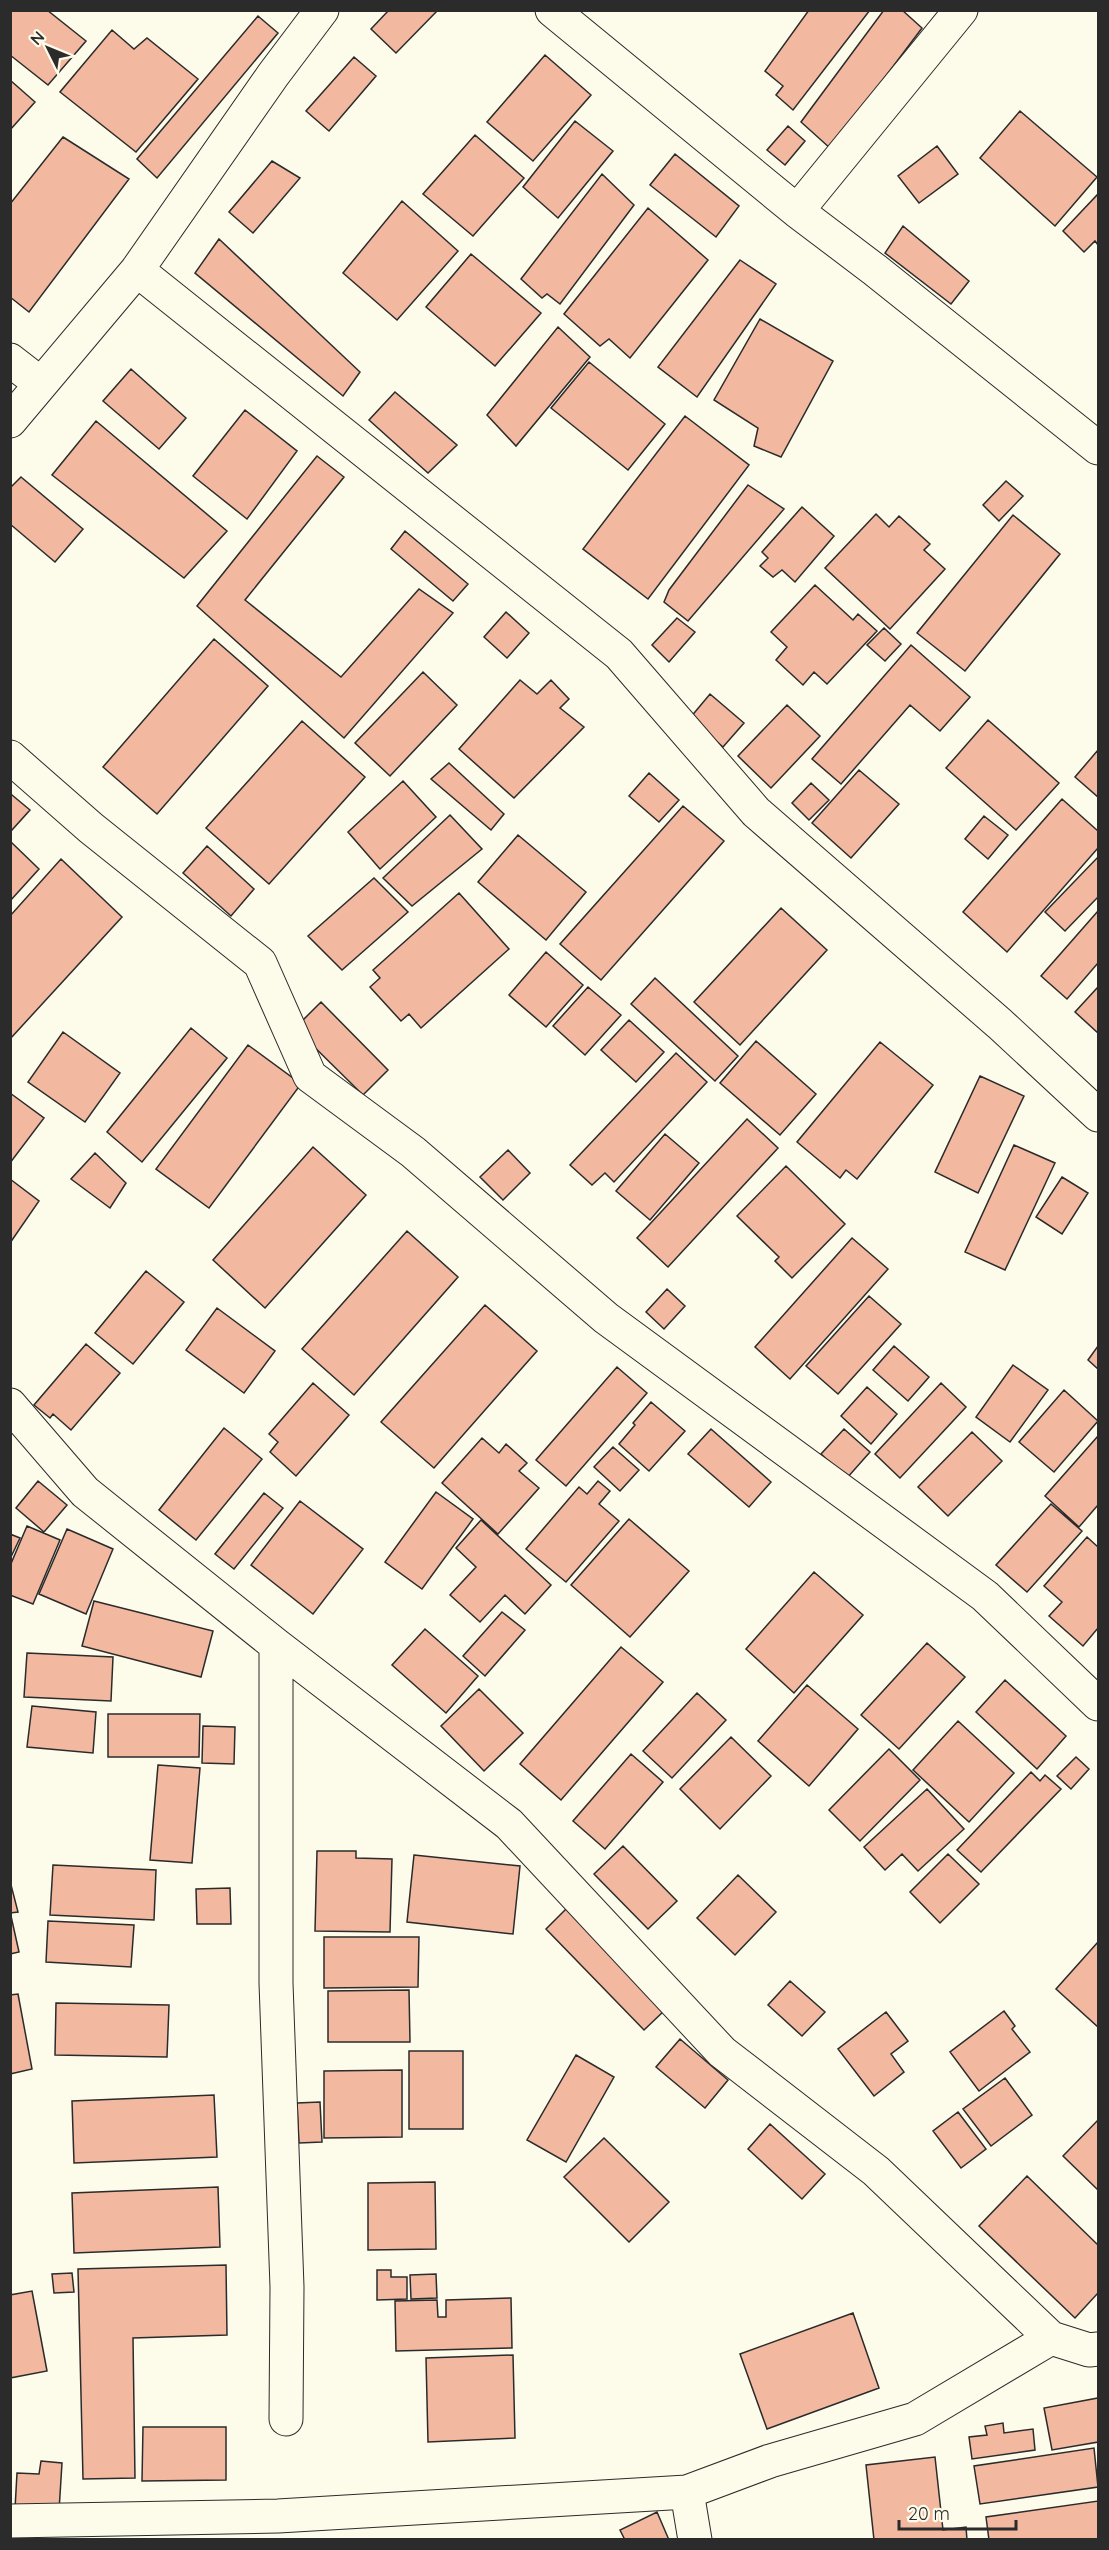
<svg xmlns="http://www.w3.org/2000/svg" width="1109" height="2550" viewBox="0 0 1109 2550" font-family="Quicksand,sans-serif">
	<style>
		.building { fill: #f2b8a0; stroke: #2b2b2b; stroke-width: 1.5 }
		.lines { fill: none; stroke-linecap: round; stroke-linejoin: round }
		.street-casing { stroke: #2b2b2b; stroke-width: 35 }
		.street { stroke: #fdfbea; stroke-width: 33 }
	</style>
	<rect width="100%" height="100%" fill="#fdfbea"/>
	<path class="building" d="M10 10H47L86 41 48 85 10 55Z
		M389 10H438L396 53 371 29Z
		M809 10H870L793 110 776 95 783 86 765 71Z
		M884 10H902L922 28 831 149 801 122Z
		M258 16 278 33 157 178 137 159Z
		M112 30 134 49 147 38 198 79 136 152 60 92Z
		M545 55 591 95 533 161 487 122Z
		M354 57 376 76 329 131 306 111Z
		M10 80 35 102 10 130Z
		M1020 111 1097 177 1055 226 980 158Z
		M575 121 613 151 558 218 523 187Z
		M788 126 805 141 785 165 767 150Z
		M475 135 524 178 473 236 423 194Z
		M63 137 129 179 29 312 10 297V204Z
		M937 146 958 174 919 203 898 176Z
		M675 154 739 206 716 237 650 185Z
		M272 161 300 178 253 233 229 212Z
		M602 174 634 205 560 304 547 294 542 298 521 279Z
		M1098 194V245L1095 241 1084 252 1063 231Z
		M402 201 458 251 397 320 343 273Z
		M648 208 708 260 630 358 609 339 600 346 564 314Z
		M903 226 969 281 951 304 885 253Z
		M219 239 360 372 343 396 195 273Z
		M471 254 541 313 495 366 426 307Z
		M740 260 776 284 697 397 658 367Z
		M760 319 833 361 781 457 754 446 758 428 714 400Z
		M558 327 590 357 516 446 487 415Z
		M589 362 665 424 628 470 551 408Z
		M131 369 186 418 159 449 103 401Z
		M395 392 457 445 428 473 369 420Z
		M245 410 297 451 247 519 193 476Z
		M685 416 749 465 648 599 583 549Z
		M96 421 227 531 184 578 52 475Z
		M317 456 344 477 245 600 341 677 419 589 453 613 344 738 197 606Z
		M21 477 83 529 55 562 10 524V488Z
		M1006 481 1023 496 999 521 983 505Z
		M748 485 784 509 688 621 664 602 669 590Z
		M802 507 834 536 795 582 782 570 773 577 760 566 768 558 762 552Z
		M876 514 889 527 899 516 930 544 924 550 945 569 890 629 825 568Z
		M1013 515 1060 554 965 671 917 633Z
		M405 531 468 584 453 601 391 549Z
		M815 585 853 620 858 614 877 631 827 684 814 672 803 685 776 660 787 647 771 632Z
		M506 612 529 633 507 658 484 637Z
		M677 618 695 632 669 662 652 645Z
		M884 628 901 644 885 661 867 645Z
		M214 639 268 686 157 814 103 767Z
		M911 645 970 697 940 731 910 705 841 784 812 759Z
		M423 672 457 705 390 776 355 743Z
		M520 680 537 694 551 680 569 699 560 708 584 727 514 798 459 749Z
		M710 694 744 723 723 747 690 718Z
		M787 705 820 736 771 788 738 756Z
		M988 720 1059 783 1016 830 946 768Z
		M302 721 365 777 269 884 206 828Z
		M1098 750V797L1075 777Z
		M449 763 504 814 491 830 431 779Z
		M859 770 899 804 851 858 812 823Z
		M649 773 679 800 659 822 629 796Z
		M403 781 436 817 380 869 348 832Z
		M811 783 829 800 809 820 792 803Z
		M12 795 30 810 11 831 10 797Z
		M1062 799 1098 831V848L1007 952 963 912Z
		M683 806 724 841 601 980 560 944Z
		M450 815 482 849 412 906 383 878Z
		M984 816 1008 835 988 859 965 839Z
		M518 835 586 892 546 940 478 882Z
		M11 842 39 869 10 901V843Z
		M207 846 254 889 231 916 183 873Z
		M1098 857V897L1065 931 1045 912Z
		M61 859 122 917 10 1039V916Z
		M374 878 408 912 342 970 308 936Z
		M459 893 509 949 421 1028 409 1014 401 1021 370 987 380 978 373 970Z
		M781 908 827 950 740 1045 694 1002Z
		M1098 911V963L1067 999 1041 976Z
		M546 952 583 985 546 1027 509 995Z
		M655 978 738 1056 715 1081 631 1004Z
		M588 987 621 1015 585 1055 553 1026Z
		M1098 987V1033L1075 1012Z
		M321 1002 388 1070 363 1095 295 1028Z
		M629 1020 664 1052 636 1082 601 1050Z
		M191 1028 227 1058 142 1162 107 1132Z
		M63 1032 120 1073 85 1122 28 1082Z
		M756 1041 816 1094 780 1135 720 1083Z
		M880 1042 933 1085 857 1179 846 1170 840 1178 797 1142Z
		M248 1045 301 1084 209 1208 156 1169Z
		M676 1053 707 1082 614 1182 605 1173 592 1185 570 1165Z
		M980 1076 1024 1096 978 1193 935 1172Z
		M10 1093 44 1118 10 1163Z
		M747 1119 778 1148 668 1267 637 1238Z
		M665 1134 699 1163 650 1220 616 1191Z
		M1014 1145 1055 1163 1005 1270 965 1252Z
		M313 1147 366 1195 265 1308 213 1260Z
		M508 1150 530 1173 503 1200 480 1177Z
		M95 1153 126 1183 110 1208 71 1179Z
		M786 1166 845 1224 792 1278 775 1261 779 1257 737 1216Z
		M1062 1177 1088 1193 1062 1234 1036 1217Z
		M10 1179 39 1201 10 1243Z
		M407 1231 458 1277 354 1395 302 1349Z
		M852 1238 888 1269 790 1379 755 1347Z
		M146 1271 184 1302 133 1364 95 1333Z
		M667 1289 685 1306 664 1329 646 1312Z
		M869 1296 901 1324 838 1394 806 1366Z
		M485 1305 537 1351 434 1468 381 1422Z
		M217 1308 275 1351 244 1393 186 1350Z
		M86 1344 120 1373 71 1430 53 1414 50 1418 34 1405Z
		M894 1346 929 1377 908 1401 873 1370Z
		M1098 1346V1369L1088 1360Z
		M1013 1365 1048 1390 1010 1442 976 1417Z
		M617 1367 647 1393 566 1486 536 1460Z
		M313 1383 349 1415 296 1476 270 1452 278 1442 269 1434Z
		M941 1383 966 1407 900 1478 875 1454Z
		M867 1387 897 1414 871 1444 841 1416Z
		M1064 1390 1098 1421 1054 1472 1019 1442Z
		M651 1402 685 1431 649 1471 619 1444 635 1425 633 1423Z
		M224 1428 262 1459 196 1540 159 1510Z
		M711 1429 771 1482 749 1507 688 1454Z
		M844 1429 870 1452 847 1478 821 1454Z
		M972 1432 1002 1461 948 1516 918 1487Z
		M1098 1436V1505L1079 1527 1045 1496Z
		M482 1438 499 1453 506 1444 527 1463 519 1471 539 1488 498 1534 442 1483Z
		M613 1447 639 1470 620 1491 594 1467Z
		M38 1481 67 1505 44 1532 16 1508Z
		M598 1481 610 1491 599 1504 619 1521 566 1582 526 1549 579 1487 587 1494Z
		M436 1492 473 1519 422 1589 385 1562Z
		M264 1493 283 1508 234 1569 215 1554Z
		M300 1501 363 1549 313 1614 251 1565Z
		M1051 1504 1082 1531 1027 1592 996 1565Z
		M629 1519 689 1571 630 1637 571 1585Z
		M481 1520 551 1585 525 1614 505 1595 480 1622 450 1595 476 1567 456 1548Z
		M27 1526 60 1540 33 1604 10 1595V1566Z
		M67 1529 113 1549 86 1614 39 1594Z
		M10 1534 20 1538 10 1559Z
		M1087 1537 1098 1547V1628L1083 1646 1049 1616 1062 1602 1044 1586Z
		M814 1572 863 1615 794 1693 746 1649Z
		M94 1601 213 1631 201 1677 82 1646Z
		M502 1612 525 1630 485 1676 463 1656Z
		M425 1629 478 1676 446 1713 392 1665Z
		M927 1643 965 1677 899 1749 861 1715Z
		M621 1647 663 1682 561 1800 520 1764Z
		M27 1653 113 1657 111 1701 24 1697Z
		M1005 1680 1066 1736 1037 1769 976 1712Z
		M807 1685 858 1729 809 1786 758 1741Z
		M479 1689 523 1733 484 1771 441 1726Z
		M697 1693 726 1720 672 1778 643 1751Z
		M32 1706 96 1712 93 1753 27 1747Z
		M108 1714H200L199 1757H108Z
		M958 1721 1014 1773 969 1822 913 1770Z
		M203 1726 235 1727 234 1764 202 1763Z
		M731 1737 771 1776 720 1829 680 1789Z
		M889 1749 920 1780 860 1841 829 1810Z
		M631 1754 663 1782 605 1849 573 1821Z
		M1076 1757 1089 1769 1071 1789 1057 1776Z
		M158 1765 200 1768 192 1863 150 1860Z
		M1031 1772 1040 1781 1045 1775 1061 1789 981 1872 957 1850Z
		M927 1789 964 1829 918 1871 902 1854 885 1870 864 1847Z
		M623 1846 677 1901 648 1929 594 1874Z
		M317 1851H356V1858L392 1859 390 1932 315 1931Z
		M948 1854 979 1884 940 1923 910 1892Z
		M414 1855 520 1866 513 1934 407 1922Z
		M53 1865 156 1870 154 1920 50 1915Z
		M738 1875 776 1912 735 1955 697 1918Z
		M10 1881 18 1912 10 1913Z
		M230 1888 231 1924H197L196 1889Z
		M567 1908 665 2010 644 2030 546 1929Z
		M11 1916 19 1952 10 1954V1916Z
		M48 1921 134 1925 131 1967 46 1962Z
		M324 1937H419L418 1987 324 1988Z
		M1098 1942V2027L1056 1989Z
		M790 1981 825 2012 802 2036 768 2005Z
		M409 1990 410 2042H328V1991Z
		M18 1994 32 2069 10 2074V1995Z
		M56 2003 169 2005 167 2057 55 2055Z
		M1004 2011 1015 2026 1012 2029 1030 2052 979 2091 950 2052Z
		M886 2012 908 2041 891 2054 904 2072 874 2096 838 2049Z
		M680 2039 728 2080 705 2108 656 2067Z
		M409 2051H463V2129H409Z
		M576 2055 614 2077 566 2162 527 2140Z
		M402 2070V2137L324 2138V2071Z
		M1005 2078 1032 2115 991 2146 963 2109Z
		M214 2095 217 2157 74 2163 72 2101Z
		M320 2102 322 2142 299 2143 297 2103Z
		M958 2112 986 2149 961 2168 933 2131Z
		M1098 2120V2190L1063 2156Z
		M770 2124 825 2174 802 2199 748 2149Z
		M604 2138 669 2202 629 2242 564 2177Z
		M1027 2176 1098 2245V2293L1075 2318 979 2226Z
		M435 2182 436 2249 368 2250V2183Z
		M218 2187 220 2247 74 2253 72 2193Z
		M226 2265 227 2335 133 2338 135 2478 83 2479 78 2269Z
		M377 2270H391V2277H407V2299L377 2300Z
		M72 2273 74 2292 54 2293 52 2274Z
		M436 2274 437 2298 411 2299 410 2275Z
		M32 2291 47 2371 10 2378V2295Z
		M511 2298 512 2348 396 2351 395 2301 437 2300 438 2317H446V2300Z
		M853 2313 879 2388 767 2429 740 2354Z
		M513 2355 515 2438 428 2442 426 2358Z
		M1098 2398V2442L1052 2450 1044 2408Z
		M1003 2423 1004 2433 1033 2429 1035 2450 972 2459 969 2437 987 2435 985 2426Z
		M143 2427H226V2480L142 2481Z
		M1094 2448 1098 2487 980 2504 974 2466Z
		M935 2457 943 2530 966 2527 967 2540H874L866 2465Z
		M41 2461 62 2463 59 2511 15 2509 17 2473 39 2474Z
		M1098 2501V2540H989L986 2517Z
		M657 2512 669 2540H625L620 2530Z"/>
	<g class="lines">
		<g class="street-casing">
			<path id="street" d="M552 10 797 211 875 270 1098 448
				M797 211 961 10
				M137 270 619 654 756 812 1000 1024 1098 1115
				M10 360 41 384
				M10 421 137 270 273 75 322 10
				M10 757 91 828 260 963 310 1076 413 1152 606 1318 985 1596 1098 1704
				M10 1405 85 1492 276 1645 509 1824 722 2052 876 2171 1051 2338 1089 2350 1098 2349
				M276 1645V1983L287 2287 286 2419
				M10 2521 278 2516 687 2492
				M695 2540 687 2492 770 2461 915 2419 1051 2338"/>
		</g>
		<use href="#street" class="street"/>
	</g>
	<rect width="1109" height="2550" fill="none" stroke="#2b2b2b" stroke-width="24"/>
	<g transform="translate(48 48) rotate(313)" stroke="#fdfbea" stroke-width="4.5" paint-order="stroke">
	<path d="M0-4.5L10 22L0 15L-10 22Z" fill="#2b2b2b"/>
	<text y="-9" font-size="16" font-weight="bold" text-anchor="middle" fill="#2b2b2b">N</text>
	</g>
	<path d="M899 2520v9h117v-9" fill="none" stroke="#2b2b2b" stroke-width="3"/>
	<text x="908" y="2520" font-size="18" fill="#2b2b2b" stroke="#fdfbea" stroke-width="4.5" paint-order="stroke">20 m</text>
</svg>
